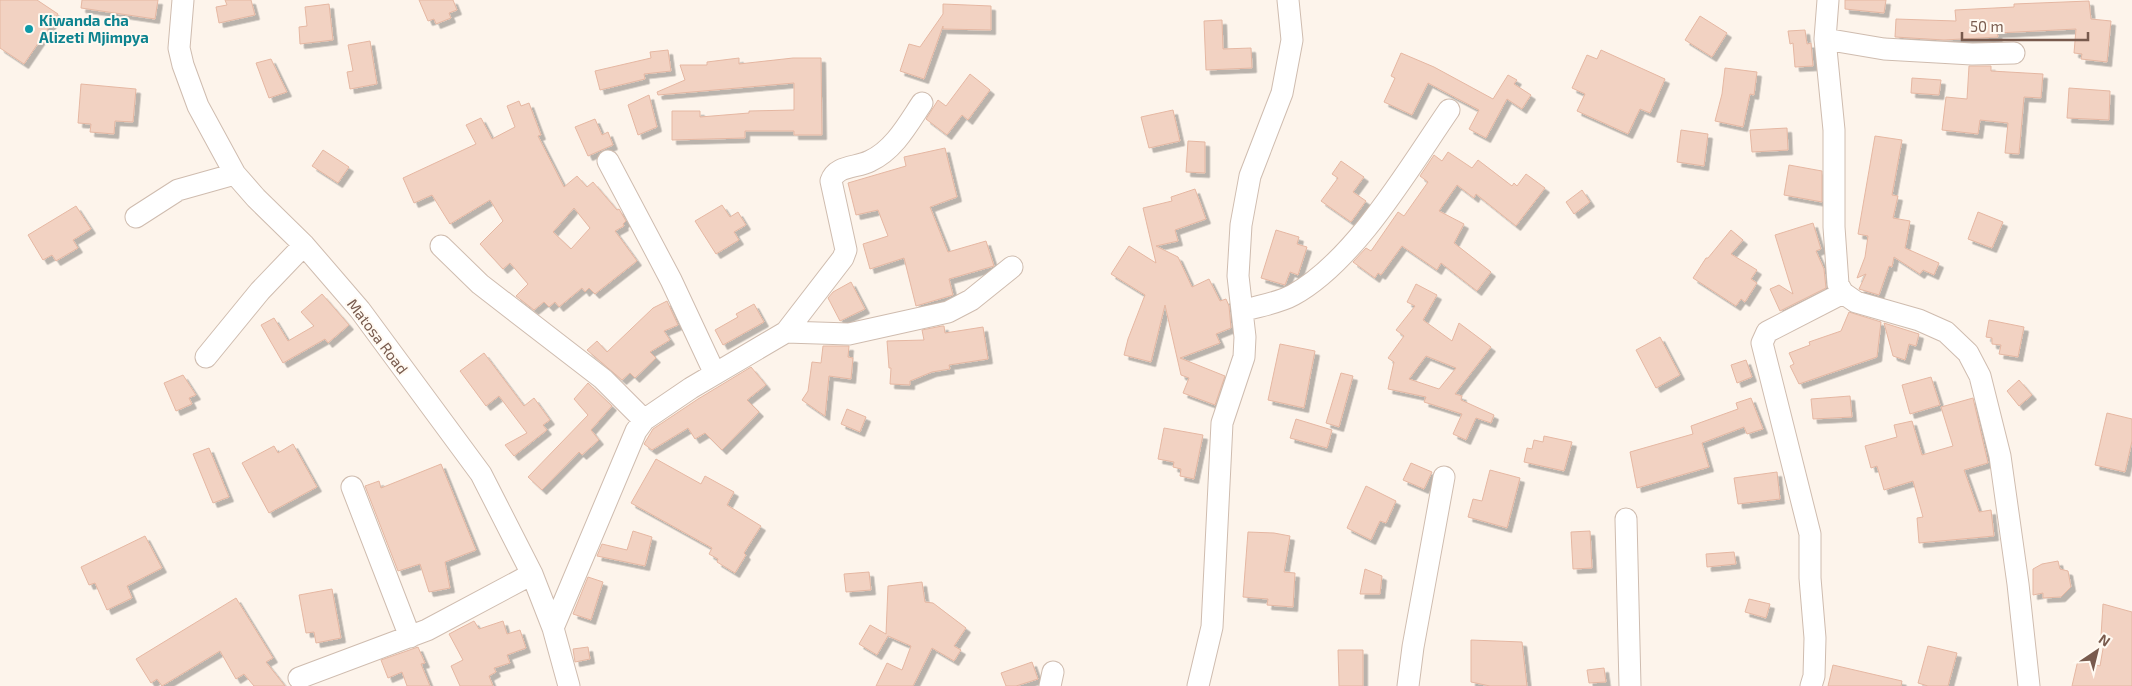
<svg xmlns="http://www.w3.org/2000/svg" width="2132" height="686" viewBox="0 0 2132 686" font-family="'Exo 2',sans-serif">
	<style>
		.building { fill: #f2d2c2; stroke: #e5b7a2; fill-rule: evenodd; filter: url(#shadow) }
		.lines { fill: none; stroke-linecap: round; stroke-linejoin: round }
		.minor-casing { stroke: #cfbcaf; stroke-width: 23 }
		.minor { stroke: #fff; stroke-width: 21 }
		.culture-dot { fill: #0f9aa8; stroke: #fff9f1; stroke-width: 2 }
		.labels { text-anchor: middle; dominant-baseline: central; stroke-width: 4; stroke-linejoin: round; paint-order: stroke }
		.culture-label { font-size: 15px; font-weight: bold; fill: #0d838f; stroke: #fff9f1; text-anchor: start }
		.street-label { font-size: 15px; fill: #785a4d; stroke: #fff9f1 }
	</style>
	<defs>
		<filter id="shadow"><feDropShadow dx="4.5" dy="4.5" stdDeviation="0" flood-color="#0004"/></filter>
	</defs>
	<rect width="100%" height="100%" fill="#fdf4eb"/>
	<path class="building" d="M0 0H37L58 14 24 64 0 48Z
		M82 0H158L155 19 81 8Z
		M225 0H251L255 15 219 23 216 7 227 5Z
		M419 0H453L457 10 449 13 451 18 436 24 434 19 428 21Z
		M1845 0H1886L1884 13 1845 9Z
		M2089 1 2091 19 2111 21 2107 62 2081 59 2082 54 2074 53 2076 29 1997 33 1998 37 1944 40 1895 37 1896 19 1956 21 1955 10 2014 7V4Z
		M329 4 333 40 300 44 299 27 307 26 305 7Z
		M943 4 991 6V30L943 29V26L924 79 900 71 909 44 920 47 943 14Z
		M1700 16 1727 33 1712 57 1685 40Z
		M1222 20 1223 49 1251 48 1252 68 1206 70 1204 21Z
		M1805 30 1807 44 1811 43 1813 66 1795 67 1793 43 1790 44 1788 31Z
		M370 41 377 84 350 89 347 72 353 71 348 45Z
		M668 50 671 71 644 74 645 79 600 90 595 71 651 58 650 52Z
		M1601 50 1665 79 1650 113 1640 109 1628 134 1577 111 1585 94 1572 88 1587 55 1597 59Z
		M1401 53 1434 67 1493 99 1508 75 1517 80 1514 84 1531 95 1522 109 1507 99 1486 138 1469 129 1479 110 1428 83 1412 115 1384 102 1395 78 1391 76Z
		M739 58V64L793 58H821L822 135H794V131H745V138L672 140V111H700V117L749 113V111L794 110V83L658 95 657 92 685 80 680 65H707V62Z
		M271 59 287 92 269 98 256 63Z
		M1969 66H1991V71L2043 74 2041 98 2024 97 2019 154 2005 153 2008 123 1980 120 1978 134 1942 130 1946 97 1967 99Z
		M1725 68 1757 72 1754 95 1750 94 1743 127 1715 121 1722 94Z
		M970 74 990 90 968 120 962 115 947 135 926 119 938 100 946 106Z
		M1912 78 1941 80 1939 95 1911 93Z
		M81 84 136 89 133 122 115 121 114 134 90 132 91 124 78 123Z
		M2069 88 2110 91 2109 120 2067 118Z
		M649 95 657 127 638 135 628 105Z
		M519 101 521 106 529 103 541 135 538 136 564 187 577 176 587 187 593 182 617 210 619 209 626 221 623 224 624 226 615 231 637 261 595 294 589 288 585 292 582 288 559 307 555 302 549 307 544 302 534 310 516 296 528 284 510 263 503 269 480 244 503 221 490 200 450 224 432 195 414 203 403 178 476 144 466 125 481 118 492 139 515 127 507 106ZM574 208 590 228 571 249 553 232Z
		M1173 110 1180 141 1149 148 1141 117Z
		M595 119 602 135 608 132 613 145 588 156 575 127Z
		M1787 128 1788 150 1752 152 1750 130Z
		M1681 130 1708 134 1704 166 1677 162Z
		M1875 136 1902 140 1892 195 1898 196 1893 218 1910 221 1905 248 1939 263 1934 275 1923 270 1920 274 1894 257 1892 267 1889 266 1879 295 1859 289 1866 274 1857 278 1865 257 1868 236 1858 234Z
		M1188 141 1205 142V173L1186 172Z
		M945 148 957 197 930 207 948 252 986 241 994 266 949 279 953 295 916 306 904 258 870 269 863 244 888 236 878 210 856 215 848 183 906 166 904 157Z
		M323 150 349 167 338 183 312 166Z
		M1448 152 1472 168 1478 160 1512 186 1514 183 1517 186 1526 174 1545 188 1516 226 1476 194 1474 198 1457 185 1439 211 1464 224 1454 243 1491 272 1477 291 1441 263 1437 270 1402 246 1381 275 1378 273 1375 278 1353 262 1366 248 1371 251 1398 212 1404 216 1428 182 1420 176 1434 155 1442 161Z
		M1341 161 1364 177 1353 192 1366 201 1351 222 1321 201 1338 178 1332 174Z
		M1789 165 1822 171V202L1784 195Z
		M1195 189 1206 219 1175 230 1178 241 1156 246 1178 257 1192 287 1209 279 1220 301 1226 299 1229 306 1231 328 1216 334 1220 343 1180 358 1225 376 1215 405 1183 393 1189 378 1181 375 1165 305 1151 362 1124 355 1128 339 1145 295 1111 274 1129 246 1156 263 1143 208 1172 201 1171 197Z
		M1582 190 1590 202 1574 214 1566 202Z
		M722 205 730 217 738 212 746 225 734 232 739 240 716 254 695 221Z
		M76 206 91 229 73 240 78 248 56 261 52 255 43 260 28 235Z
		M1978 212 2003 222 1992 248 1968 239Z
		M1813 223 1821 249 1816 251 1824 269 1826 288 1780 311 1770 289 1779 285 1793 294 1775 235Z
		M1276 230 1299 237 1297 244 1307 247 1298 275 1290 272 1285 285 1261 278Z
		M1731 230 1743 240 1731 254 1757 270 1751 279 1757 283 1745 302 1741 299 1736 306 1693 278 1706 258H1708Z
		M851 282 865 309 840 321 828 298 833 292Z
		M1416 284 1437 295 1423 320 1452 341 1459 323 1491 347 1455 394 1462 396 1461 400 1494 415 1491 423 1476 418 1466 440 1453 434 1462 414 1424 402 1426 397 1388 389 1394 362 1388 358 1404 336 1396 330 1415 306 1407 302ZM1426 356 1456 368 1439 389 1409 379Z
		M322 294 349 325 328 343 325 339 283 363 261 325 274 318 288 341 314 326 301 312Z
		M667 301 678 325 664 331 670 340 650 352 656 358 635 378 630 373 622 380 587 350 597 341 607 352 653 308Z
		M754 304 764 322 723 345 715 330 738 317 736 314Z
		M1849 312 1881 322 1877 357 1799 384 1790 366 1794 364 1789 353 1810 345 1809 342 1841 331Z
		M1989 320 2024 327 2018 357 1999 354 2001 345 1992 344V338L1986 337Z
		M1884 323 1919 334 1916 346 1909 344 1905 360 1893 356Z
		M942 326H944L945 333 983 327 988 359 949 365 950 369 932 372 910 381V385L890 384 891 368H889L887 341 924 340 922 330Z
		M1660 337 1680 375 1656 388 1636 350Z
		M1280 344 1315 351 1304 408 1268 400Z
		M823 346H849L848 357 853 358 851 379 829 376 825 416 802 400 808 391 812 362 821 363Z
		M484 353 524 406 534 398 550 420 543 425 547 430 514 456 505 445 527 433 499 396 486 406 460 371Z
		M1746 360 1752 377 1737 383 1731 365Z
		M751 367 766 385 747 400 759 412 722 450 705 433 695 439 688 428 652 450 644 444 653 429 698 399Z
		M1341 373 1353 376 1339 427 1326 423Z
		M183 375 196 395 189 398 192 404 176 411 164 383Z
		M1931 377 1940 405 1910 414 1902 385Z
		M2019 380 2032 395 2019 406 2007 391Z
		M588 383 612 406 591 430 599 440 582 455 579 452 542 490 528 477 588 415 574 399Z
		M1850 396 1852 417 1813 419 1811 399Z
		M1751 398 1763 429 1747 434 1744 427 1702 443 1709 467 1637 488 1630 452 1693 434 1691 426 1738 409 1736 403Z
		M1973 398 1988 463 1964 470 1979 512 1991 510 1994 536 1919 543 1917 518 1923 517 1913 481 1884 490 1877 466 1871 468 1865 446 1897 437 1894 425 1912 421 1922 455 1953 446 1941 407Z
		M847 409 866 417 860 432 841 424Z
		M2107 413 2132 419V441L2125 472 2095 465Z
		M1296 419 1332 430 1327 448 1290 438Z
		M1164 428 1203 435 1194 479 1180 476 1181 469 1173 467 1174 462 1158 459Z
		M1544 436 1572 442 1564 471 1524 462 1527 448 1532 449 1534 440 1543 442Z
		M293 444 317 487 269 513 242 463 274 446 278 453Z
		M209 448 229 497 213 503 193 454Z
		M656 459 701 484 705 476 734 492 727 505 761 526 744 553 746 555 735 573 717 562 718 559 709 554 712 548 631 503Z
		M1411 463 1432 472 1424 489 1403 480Z
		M441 464 476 550 445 562 450 588 429 592 420 564 398 571 365 486 379 481 381 488Z
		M1490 470 1520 478 1507 528 1468 517 1473 499 1482 501Z
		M1777 472 1780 499 1738 504 1734 478Z
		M1366 486 1396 501 1386 523 1380 521 1371 540 1347 528Z
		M633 531 652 537 645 566 597 556 602 544 627 550Z
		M1590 531 1592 568 1573 569 1571 532Z
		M1248 532 1274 533 1290 536 1284 572 1295 573 1293 607 1267 605 1268 599 1243 597Z
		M145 536 162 568 127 586 132 598 107 610 95 583 89 585 81 567Z
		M1734 552 1736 564 1707 567 1706 554Z
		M2058 561 2060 569 2068 571 2071 587 2061 597 2043 598V593L2033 595V569L2042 564Z
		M1365 569 1382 576 1380 594H1360Z
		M869 572 871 590 846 592 844 574Z
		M588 577 603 582 591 620 573 614Z
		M922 582 925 602 933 603 966 628 954 646 961 650 954 661 932 648 913 686H876L887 663 902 670 911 646 888 636 877 655 859 644 870 625 886 634 888 586Z
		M332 589 341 638 316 643 314 632 306 633 299 595Z
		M236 598 273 658 266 662 285 686H254L244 674 236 679 220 651 162 686 157 679 151 683 136 659Z
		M1749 599 1770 604 1766 618 1745 612Z
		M2103 604 2132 612V686H2072L2078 660 2100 666 2105 637 2101 636Z
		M474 621 479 629 503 621 507 634 520 630 526 648 507 655 510 663 494 668 496 672 489 676 493 686H460L451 666 463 660 449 634Z
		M1471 640 1522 642 1527 686H1490L1471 682Z
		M1928 646 1957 653 1948 686H1928L1918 683Z
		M418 647 425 663 421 664 430 686H407L402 672 388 678 381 660Z
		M588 647 590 659 575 662 573 649Z
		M1338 650H1363V686H1339Z
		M1032 662 1038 679 1016 686H1006L1001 673Z
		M1833 665 1902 681 1901 686H1828Z
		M1604 668 1606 682 1589 683 1587 670Z"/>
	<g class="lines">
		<g class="minor-casing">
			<path id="minor" d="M183 0 179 48 183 65 198 106 235 174 256 198 304 245 360 310 481 474 532 574 553 628 569 686
				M1828 0 1825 39 1834 130V227L1838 284 1843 293 1856 302 1919 320 1946 332 1968 353 1980 376 2000 456 2018 584 2029 686
				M1825 39 1884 49 1972 54 2014 53
				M608 161 671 280 715 374
				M136 217 178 190 235 174
				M441 246 480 284 603 379 644 420
				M1242 311C1258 306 1279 303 1293 295 1355 261 1409 168 1449 110
				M786 332 849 334 948 312 971 300 1012 267
				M206 357 260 291 304 245
				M352 487 410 637
				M1626 519 1630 686
				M553 628 636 431 644 420 691 388 786 332 843 258 846 250 831 181C836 165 857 168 870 161 894 150 908 124 922 103
				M299 678 427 630 532 574
				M1050 686 1053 672
				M1198 686 1212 627 1222 423 1244 357 1245 337 1238 276 1241 225 1250 176 1282 93 1292 40 1288 0
				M1408 686 1413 647 1444 477
				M1811 686 1814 676 1815 638 1810 578V534L1762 343 1767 332 1843 293"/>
		</g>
		<use href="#minor" class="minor"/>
	</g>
	<circle class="culture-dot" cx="29" cy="29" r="5"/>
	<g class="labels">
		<g class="culture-label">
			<text x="39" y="20">Kiwanda cha<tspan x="39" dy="17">Alizeti Mjimpya</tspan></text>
		</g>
		<g class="street-label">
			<text transform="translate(378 336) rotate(53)">Matosa Road</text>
		</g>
	</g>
	<g transform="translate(2097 651) rotate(35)" stroke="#fff9f1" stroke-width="4" paint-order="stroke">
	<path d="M0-4L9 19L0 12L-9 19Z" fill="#785a4d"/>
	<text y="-8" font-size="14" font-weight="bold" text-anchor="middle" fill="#785a4d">N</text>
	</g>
	<path d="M1962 32v8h126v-8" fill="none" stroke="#785a4d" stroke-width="2.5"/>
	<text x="1970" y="32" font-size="15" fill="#785a4d" stroke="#fff9f1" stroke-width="4" paint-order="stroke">50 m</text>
</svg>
